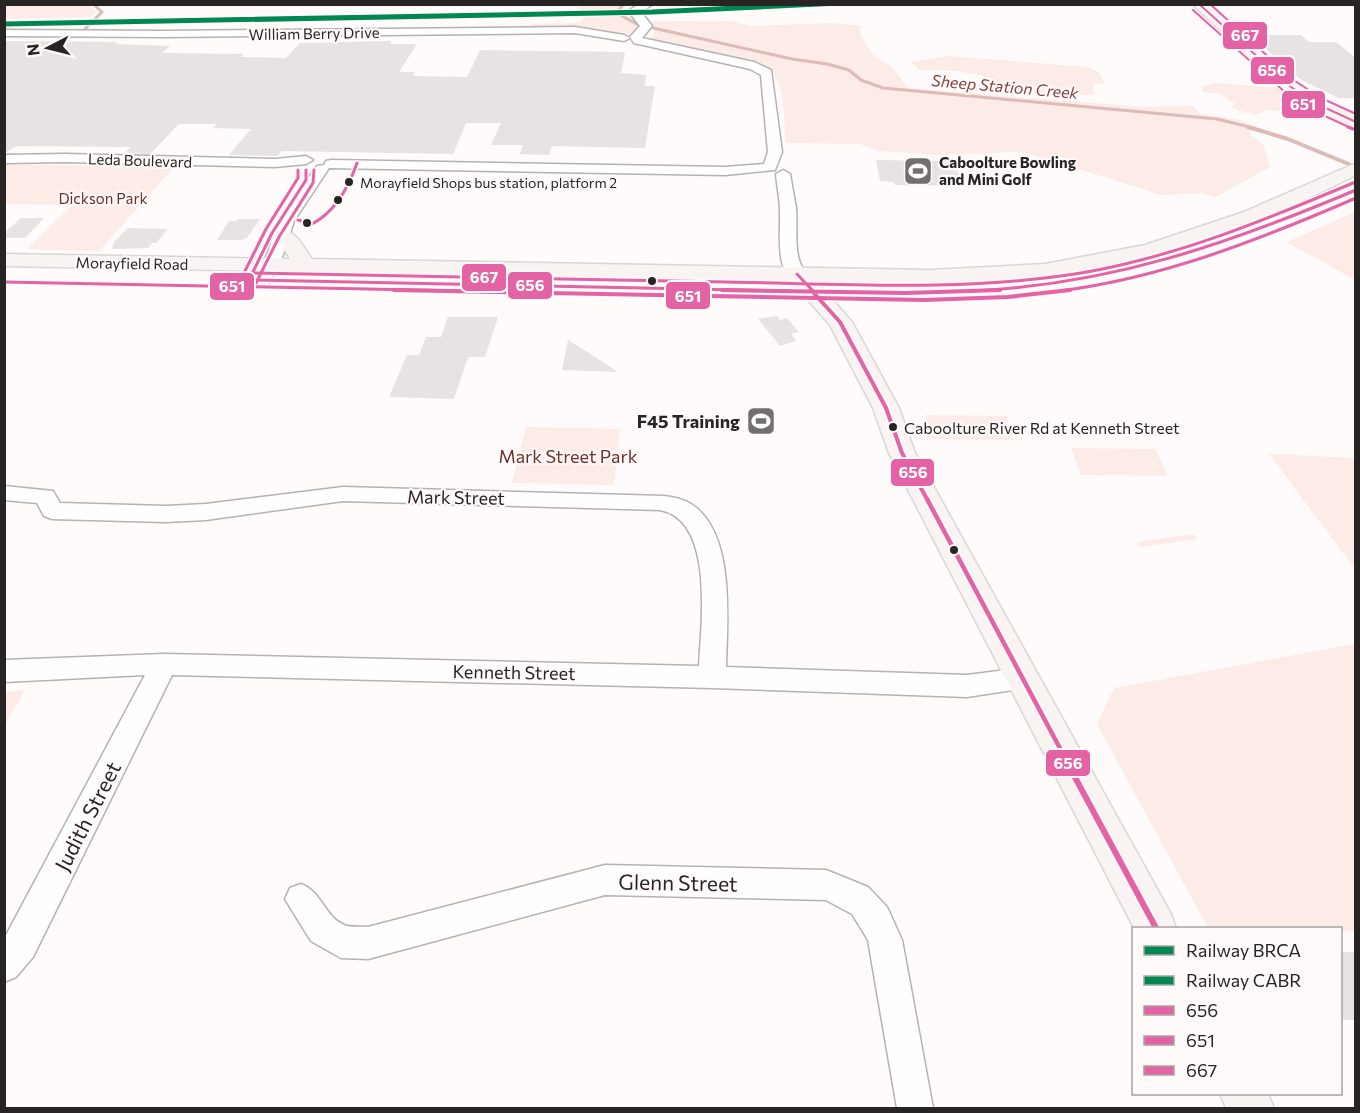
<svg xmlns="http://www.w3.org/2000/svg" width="1360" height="1113" viewBox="0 0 1360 1113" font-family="Commissioner,sans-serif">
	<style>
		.green { fill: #fdebe8 }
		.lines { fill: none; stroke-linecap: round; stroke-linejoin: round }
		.stream-far1 { stroke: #debbb7; stroke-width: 3 }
		.stream { stroke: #debbb7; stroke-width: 4 }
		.building { fill: #e6e3e2 }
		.minor-casing { stroke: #b5b2b2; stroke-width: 3 }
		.major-casing { stroke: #d8d6d6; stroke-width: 3 }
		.minor { fill: #fffefe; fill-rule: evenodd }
		.major { fill: #f9f3f2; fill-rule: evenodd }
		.bus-1-far4-casing { stroke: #fffaf9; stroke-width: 4.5 }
		.bus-1-far3-casing { stroke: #fffaf9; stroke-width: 6 }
		.bus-1-far2-casing { stroke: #fffaf9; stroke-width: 8 }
		.bus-1-far1-casing { stroke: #fffaf9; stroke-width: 9 }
		.bus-1-casing { stroke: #fffaf9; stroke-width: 10 }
		.bus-2-far2-casing { stroke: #fffaf9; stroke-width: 4.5 }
		.bus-2-far1-casing { stroke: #fffaf9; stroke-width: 6 }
		.bus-2-casing { stroke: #fffaf9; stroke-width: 8 }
		.bus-3-far1-casing { stroke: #fffaf9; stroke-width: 4.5 }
		.bus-3-casing { stroke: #fffaf9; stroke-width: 6 }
		.bus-1-far4 { stroke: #e463a4; stroke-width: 2 }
		.bus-1-far3 { stroke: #e463a4; stroke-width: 3 }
		.bus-1-far2 { stroke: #e463a4; stroke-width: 4 }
		.bus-1-far1 { stroke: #e463a4; stroke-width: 4.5 }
		.bus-1 { stroke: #e463a4; stroke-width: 6 }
		.bus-2-far2 { stroke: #e463a4; stroke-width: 2 }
		.bus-2-far1 { stroke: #e463a4; stroke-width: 3 }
		.bus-2 { stroke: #e463a4; stroke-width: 4 }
		.bus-3-far1 { stroke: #e463a4; stroke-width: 2 }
		.bus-3 { stroke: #e463a4; stroke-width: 3 }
		.rail-1-casing { stroke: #fffaf9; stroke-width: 5 }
		.rail-2-casing { stroke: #fffaf9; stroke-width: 5 }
		.rail-1 { stroke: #008752; stroke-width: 3 }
		.rail-2 { stroke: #008752; stroke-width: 3 }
		.bus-dot { fill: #292424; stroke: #fffaf9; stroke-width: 2 }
		.labels { text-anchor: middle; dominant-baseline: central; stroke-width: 4.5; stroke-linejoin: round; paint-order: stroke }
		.far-bus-label { font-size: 14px; fill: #292424; stroke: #fffaf9; text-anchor: start }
		.far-street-label { font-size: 15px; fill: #292424; stroke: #fffaf9 }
		.far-poi-label { font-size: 15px; font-weight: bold; fill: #292424; stroke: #fffaf9; text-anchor: start }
		.far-park-label { font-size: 15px; fill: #6e2f2b; stroke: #fffaf9 }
		.far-water-label { font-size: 16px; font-style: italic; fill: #82413c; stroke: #fffaf9 }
		.bus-label { font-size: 16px; fill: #292424; stroke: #fffaf9; text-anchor: start }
		.poi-label { font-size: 18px; font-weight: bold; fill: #292424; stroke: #fffaf9; text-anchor: end }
		.park-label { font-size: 18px; fill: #6e2f2b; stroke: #fffaf9 }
		.street-label { font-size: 18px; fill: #292424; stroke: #fffaf9 }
		.near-street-label { font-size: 21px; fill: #292424; stroke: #fffaf9 }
		.line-badge { stroke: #fffaf9; stroke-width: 2 }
		.badge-label { font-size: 16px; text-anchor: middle; font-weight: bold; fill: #fff }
	</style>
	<rect width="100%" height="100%" fill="#fefbfa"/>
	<path class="green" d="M580 4 626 5 622 11 639 25 637 31 628 34 582 27 529 28 531 24 580 23 584 17 582 11 577 8Z
		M4 5H87L97 12 89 17 5 19Z
		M652 21H731L751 26 834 23 862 26 859 32 873 55 892 67 908 88 1143 107 1193 106 1199 113 1245 121 1251 135 1263 144 1270 167 1216 197 1199 193 1162 195 1036 156 1016 152 941 155 878 151 860 144 786 143C783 119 787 83 767 66L655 41 651 39 655 31Z
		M947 56 1088 67 1100 73 1105 84H1093L1095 94 1085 95 974 90 985 76 956 71 920 70 910 62Z
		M1215 83 1281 88 1298 103H1288L1282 112 1268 110 1255 115 1231 108 1235 104 1221 94 1203 92 1202 87Z
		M5 164 174 167 99 251 27 249 72 205 5 204Z
		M1355 212V280L1287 242Z
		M925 415 1007 416 1013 440 931 439Z
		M526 427 620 429 614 485 512 483Z
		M1071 448 1155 449 1168 476 1081 475Z
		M1269 454 1355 458V569Z
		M1194 534 1197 539 1141 547 1137 542Z
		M1355 644V931L1341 932 1340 928H1208L1097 724 1114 688Z
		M25 690 5 725V692Z"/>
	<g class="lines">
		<path class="stream-far1" d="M93 4 102 12 95 19
			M623 4 619 10 620 15 639 25
			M653 28 792 59 827 64 849 70 861 80 883 88 1217 119 1254 128
			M85 29 90 24"/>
		<path class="stream" d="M1248 127 1288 139 1356 167"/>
	</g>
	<path class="building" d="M1250 35H1301L1309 42H1336L1356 58V98H1339L1301 80Z
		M4 41 117 42 114 44 170 46 162 53 244 54 241 57 286 58 300 43 391 41 390 44H417L399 72H415L413 76 467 77 480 50 625 52 621 73 646 75 645 86H655L645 148 552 146 549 155 520 154 523 145H491L501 123H466L453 154 282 151 278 156 229 155 251 129 213 128 217 124H179L150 154 125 153 131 147 17 146 4 153Z
		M876 160 955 161 963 186 895 185 894 182 880 181Z
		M21 218H44L25 238H4V233Z
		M238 219H260L247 238 241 240H217L229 221H236Z
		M128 228 168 229 156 243H152L148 248 112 249 114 242Z
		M777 316 780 320 787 318 799 332 791 334 796 341 780 346 758 319Z
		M448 317H498L485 357H468L454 399 389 397 407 355H419L426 337H441Z
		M568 340 581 348 618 372 562 370Z
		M1341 952H1356V1020H1341Z"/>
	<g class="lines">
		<g class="minor-casing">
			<path id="minor" d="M639 4H653L641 12 652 26 642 38 754 62 771 70 782 152 775 170 725 175 329 168 294 221 283 255 271 280 268 284H256L253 280 267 255 278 221 317 166 324 165 326 161 331 160 725 167 764 164 768 152 761 75 750 69 634 43 630 37 640 26 628 11Z
				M575 27 624 35 630 38 624 41 575 33 166 37 4 36V30L166 31Z
				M65 154 275 159 306 156 313 160 306 164 275 167 65 162 4 163V155Z
				M783 170 790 174C792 185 794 197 796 208 798 231 792 255 806 274L803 278C773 285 781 230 780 212 780 199 777 187 776 174Z
				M4 486 53 491 60 503 166 506 206 504 343 487 664 496C673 497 683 499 691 504 736 533 727 621 726 667L967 675 1022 668 1032 671 1035 679 1032 687 967 697 712 688 172 675 33 957 16 977 4 982V939L145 675 4 682V660L164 654 699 666C701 625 715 520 660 510L343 501 206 520 166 522 52 519 44 516 37 503 4 500Z
				M605 865 826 870 868 887 887 907 902 940 933 1108H897L868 940 852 914 826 900 605 895 368 959 341 958 311 941 285 899 290 888 301 884C322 892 325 917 344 925 351 928 361 926 368 927Z"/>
		</g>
		<g class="major-casing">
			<path id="major" d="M1192 4H1207C1257 48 1292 88 1356 115V127L1311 108 1285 90Z
				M1356 163V175C1257 225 1153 266 1042 277 967 285 891 283 816 281L852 322 899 408 915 453 1171 914 1176 928H1134L889 453 873 408 830 325 791 281 4 266V254L290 259 282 245 272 237 275 233C297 227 301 245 312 259L930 270 1045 264 1145 245 1244 212Z
				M1220 1094H1268L1274 1108H1226Z"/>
		</g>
		<use href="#minor" class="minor"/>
		<use href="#major" class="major"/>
		<g class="bus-1-far4-casing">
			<path id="bus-1-far4" d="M1199 4 1291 87 1317 104 1356 122"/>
		</g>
		<g class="bus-1-far3-casing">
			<path id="bus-1-far3" d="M797 274 813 291
				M249 280 788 291
				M249 280 272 233 306 180V170
				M973 291C1113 284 1228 244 1356 190"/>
		</g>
		<g class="bus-1-far2-casing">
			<path id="bus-1-far2" d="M722 290 906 293 1000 290
				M811 290 840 322 886 408 902 453 928 501"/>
		</g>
		<g class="bus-1-far1-casing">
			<path id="bus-1-far1" d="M927 499 1071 769"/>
		</g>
		<g class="bus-1-casing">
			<path id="bus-1" d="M1070 768 1156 928"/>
		</g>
		<g class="bus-2-far2-casing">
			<path id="bus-2-far2" d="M1193 10 1286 93 1314 111 1351 128"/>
		</g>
		<g class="bus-2-far1-casing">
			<path id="bus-2-far1" d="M1348 127 1353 129
				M4 282 468 291
				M256 283 279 237 313 183 314 170
				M1059 291C1163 278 1261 239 1356 198"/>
		</g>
		<g class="bus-2-casing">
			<path id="bus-2" d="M394 290 924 300 1008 297 1070 290"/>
		</g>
		<g class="bus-3-far1-casing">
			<path id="bus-3-far1" d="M1210 4 1295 81 1321 98 1356 114"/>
		</g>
		<g class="bus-3-casing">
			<path id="bus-3" d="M298 220 312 224C335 212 349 186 357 163
				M249 273C408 276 568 279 727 282 845 284 964 292 1081 273 1176 257 1265 220 1353 183
				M242 277 266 229 298 178V170"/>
		</g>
		<use href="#bus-1-far4" class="bus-1-far4"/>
		<use href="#bus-1-far3" class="bus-1-far3"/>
		<use href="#bus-1-far2" class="bus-1-far2"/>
		<use href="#bus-1-far1" class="bus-1-far1"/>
		<use href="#bus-1" class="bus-1"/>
		<use href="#bus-2-far2" class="bus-2-far2"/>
		<use href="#bus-2-far1" class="bus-2-far1"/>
		<use href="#bus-2" class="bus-2"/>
		<use href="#bus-3-far1" class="bus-3-far1"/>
		<use href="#bus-3" class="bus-3"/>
		<g class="rail-1-casing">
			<path id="rail-1" d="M4 25 653 13 839 4"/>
		</g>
		<g class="rail-2-casing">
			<path id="rail-2" d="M4 23 652 11 804 4"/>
		</g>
		<use href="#rail-1" class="rail-1"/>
		<use href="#rail-2" class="rail-2"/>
	</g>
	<defs>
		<g id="stadium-square" transform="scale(1.5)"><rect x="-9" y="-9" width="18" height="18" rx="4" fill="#746f6f" stroke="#fffaf9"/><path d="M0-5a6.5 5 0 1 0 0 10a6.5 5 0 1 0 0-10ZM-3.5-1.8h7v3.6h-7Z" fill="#fff"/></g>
	</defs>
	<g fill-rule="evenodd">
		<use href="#stadium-square" x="918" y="171"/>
		<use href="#stadium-square" x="761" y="421"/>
	</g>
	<g class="bus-dot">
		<circle cx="349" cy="182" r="5"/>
		<circle cx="338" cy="200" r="5"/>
		<circle cx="307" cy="223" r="5"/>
		<circle cx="652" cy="281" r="5"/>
		<circle cx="893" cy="427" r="5"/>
		<circle cx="954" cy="550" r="5"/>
	</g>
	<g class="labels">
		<g class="far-bus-label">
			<text x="360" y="182">Morayfield Shops bus station, platform 2</text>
		</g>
		<g class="far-street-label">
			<text transform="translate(314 33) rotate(-1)">William Berry Drive</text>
			<text transform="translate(140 160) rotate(2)">Leda Boulevard</text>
			<text transform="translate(132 263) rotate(1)">Morayfield Road</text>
		</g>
		<g class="far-poi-label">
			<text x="939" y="162">Caboolture Bowling<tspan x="939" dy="17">and Mini Golf</tspan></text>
		</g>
		<g class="far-park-label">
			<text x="103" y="198">Dickson Park</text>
		</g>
		<g class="far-water-label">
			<text transform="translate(1005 86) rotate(5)">Sheep Station Creek</text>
		</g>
		<g class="bus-label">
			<text x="904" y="427">Caboolture River Rd at Kenneth Street</text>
		</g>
		<g class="poi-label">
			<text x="740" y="421">F45 Training</text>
		</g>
		<g class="park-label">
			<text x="568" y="456">Mark Street Park</text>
		</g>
		<g class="street-label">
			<text transform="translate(456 497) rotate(1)">Mark Street</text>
			<text transform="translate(514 672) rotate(1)">Kenneth Street</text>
		</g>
		<g class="near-street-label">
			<text transform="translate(87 816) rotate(-63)">Judith Street</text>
			<text transform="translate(678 882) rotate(1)">Glenn Street</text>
		</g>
	</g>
	<g class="line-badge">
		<rect x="1222" y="21" width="46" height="29" rx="6" fill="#e463a4"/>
		<rect x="1250" y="56" width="45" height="29" rx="6" fill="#e463a4"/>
		<rect x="1281" y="90" width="45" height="29" rx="6" fill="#e463a4"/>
		<rect x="461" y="263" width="46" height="29" rx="6" fill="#e463a4"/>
		<rect x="507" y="271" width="46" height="29" rx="6" fill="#e463a4"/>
		<rect x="209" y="272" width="46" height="29" rx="6" fill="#e463a4"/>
		<rect x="665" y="281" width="46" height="29" rx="6" fill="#e463a4"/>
		<rect x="890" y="458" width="45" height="29" rx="6" fill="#e463a4"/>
		<rect x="1045" y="749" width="46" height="28" rx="6" fill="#e463a4"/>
	</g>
	<g class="badge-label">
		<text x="1245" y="41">667</text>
		<text x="1272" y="76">656</text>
		<text x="1303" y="110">651</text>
		<text x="484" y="283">667</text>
		<text x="530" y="291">656</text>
		<text x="232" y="292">651</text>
		<text x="688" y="302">651</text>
		<text x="913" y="478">656</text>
		<text x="1068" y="769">656</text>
	</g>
	<rect width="1360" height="1113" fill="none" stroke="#292424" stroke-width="12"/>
	<rect x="1132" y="927" width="210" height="168" fill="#fffaf9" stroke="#a9a4a4" stroke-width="1.5"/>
	<rect x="1144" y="946" width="30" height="9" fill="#008752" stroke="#a9a4a4" stroke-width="1.5"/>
	<text x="1186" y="957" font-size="18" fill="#292424">Railway BRCA</text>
	<rect x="1144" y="976" width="30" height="9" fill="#008752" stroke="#a9a4a4" stroke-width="1.5"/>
	<text x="1186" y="987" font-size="18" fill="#292424">Railway CABR</text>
	<rect x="1144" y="1006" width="30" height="9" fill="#e463a4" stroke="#a9a4a4" stroke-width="1.5"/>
	<text x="1186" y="1017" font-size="18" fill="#292424">656</text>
	<rect x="1144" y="1036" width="30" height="9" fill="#e463a4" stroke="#a9a4a4" stroke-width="1.5"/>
	<text x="1186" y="1047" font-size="18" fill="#292424">651</text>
	<rect x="1144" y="1066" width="30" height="9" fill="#e463a4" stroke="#a9a4a4" stroke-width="1.5"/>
	<text x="1186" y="1077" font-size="18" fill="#292424">667</text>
	<g transform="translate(48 48) rotate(263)" stroke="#fffaf9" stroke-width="4.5" paint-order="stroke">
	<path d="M0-4.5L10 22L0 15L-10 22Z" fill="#292424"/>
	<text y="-9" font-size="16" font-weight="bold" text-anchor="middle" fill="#292424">N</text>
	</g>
</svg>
